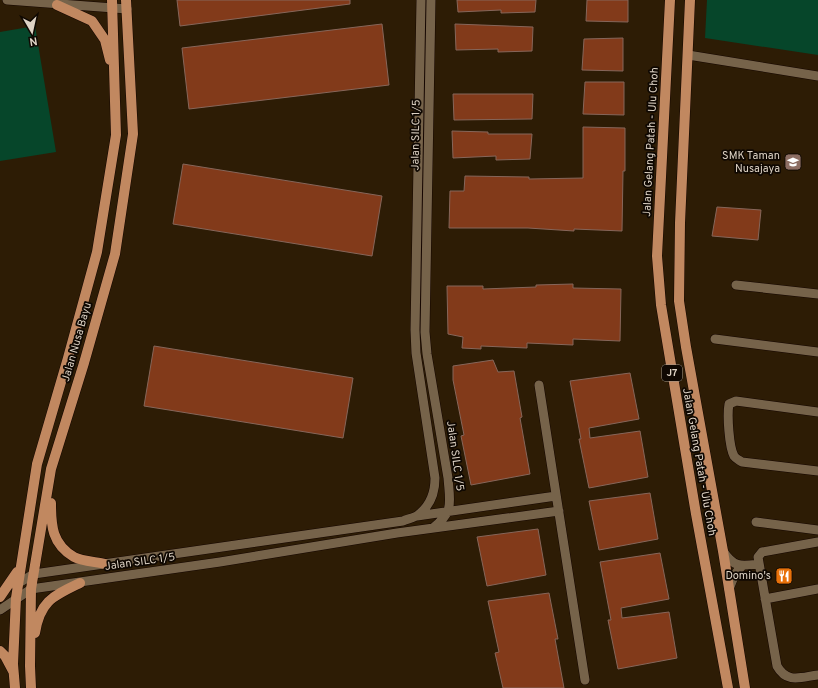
<svg xmlns="http://www.w3.org/2000/svg" width="818" height="688" viewBox="0 0 818 688" font-family="Overpass,sans-serif">
	<style>
		.green { fill: #06462a }
		.building { fill: #823a1a; stroke: #86665a }
		.lines { fill: none; stroke-linecap: round; stroke-linejoin: round }
		.minor-casing { stroke: #150600; stroke-width: 10 }
		.major-casing { stroke: #150600; stroke-width: 11 }
		.minor { stroke: #76634a; stroke-width: 9 }
		.major { stroke: #c18860; stroke-width: 10 }
		.labels { text-anchor: middle; dominant-baseline: central; stroke-width: 3.5; stroke-linejoin: round; paint-order: stroke }
		.shield { fill: #0f0802; stroke: #a0968a; stroke-width: 1 }
		.shield-label { font-size: 10px; font-weight: bold; fill: #ded3c5 }
		.street-label { font-size: 11px; fill: #ded3c5; stroke: #0f0802 }
		.poi-label { font-size: 11px; fill: #ded3c5; stroke: #0f0802; text-anchor: end }
	</style>
	<rect width="100%" height="100%" fill="#2d1c05"/>
	<path class="green" d="M707 0H818V55L705 38Z
		M35 26 56 152 0 161V32Z"/>
	<path class="building" d="M177 0H350V4L180 26Z
		M457 0H536L535 12 501 13V10L458 12Z
		M587 0H628V22L586 21Z
		M382 24 389 85 189 109 182 48Z
		M455 24 533 27 532 51 498 52V49L456 50Z
		M623 38V71L582 70 584 39Z
		M585 82H624V115L583 114Z
		M453 94H533L532 119 454 120Z
		M583 127 625 128V171H623L622 231 574 229V231L528 228H449L450 191H464L465 176 529 177V179L583 178Z
		M452 131 488 132V134H532L530 159 496 160V156L453 158Z
		M183 164 382 196 372 256 173 224Z
		M717 207 761 210 758 240 712 236Z
		M573 284V288L621 289 620 341 573 339V345L527 343V348L481 346V349L462 348 463 337 448 334 447 286H483V289L536 287V285Z
		M154 346 353 378 343 438 144 406Z
		M493 360 498 372 514 371 522 417 520 418 530 474 471 485 461 436 464 435 453 380V366Z
		M630 373 639 419 589 428 590 438 640 431 648 477 589 488 579 439H581L570 381Z
		M650 493 658 539 599 550 589 501Z
		M538 529 546 575 487 586 477 537Z
		M660 553 669 599 621 608 622 618 669 612 677 658 618 669 608 620H611L600 562Z
		M549 593 558 639H555L564 688H503L495 653 499 652 488 601Z"/>
	<g class="lines">
		<g class="minor-casing">
			<path id="minor" d="M7 0 127 9
				M431 0 425 332 427 354 448 478C450 504 454 511 433 528
				M688 55 818 76
				M736 285 818 294
				M715 339 818 352
				M539 385 585 680
				M818 412 736 401 729 404C727 415 729 447 734 456 736 459 739 460 742 462L818 471
				M417 516 556 496
				M756 522 818 530
				M818 542 762 552 758 557 777 666C787 684 801 677 818 675
				M723 551C734 568 741 566 759 564
				M15 585 34 574 403 521C407 519 414 518 418 515 430 506 435 492 435 478L416 353 415 330 421 0
				M729 589 735 574 742 566
				M765 599 818 589
				M0 610 31 589 220 562 397 533 559 511"/>
		</g>
		<g class="major-casing">
			<path id="major" d="M670 0 657 256 661 305 696 514 728 688
				M690 0 680 223 679 301 686 347 723 551 745 688
				M57 5 92 21 105 40 110 60
				M51 503C51 526 52 544 74 557 81 561 97 562 105 564
				M0 597 17 572
				M35 633C40 601 53 596 80 583
				M0 651 5 656 13 671
				M15 688 13 664 16 598 37 464 68 358 97 252 116 135 112 0
				M31 688 30 666 31 589 51 469 84 363 115 254 133 134 126 0"/>
		</g>
		<use href="#minor" class="minor"/>
		<use href="#major" class="major"/>
	</g>
	<defs>
		<g id="school-square" transform="scale(0.9)"><rect x="-9" y="-9" width="18" height="18" rx="4" fill="#8d6e63" stroke="#0f0802"/><path d="M0-5L7-2L0 1L-7-2ZM-4 1L0 2.5L4 1V4Q0 6-4 4Z" fill="#fff"/></g>
		<g id="restaurant-square" transform="scale(0.9)"><rect x="-9" y="-9" width="18" height="18" rx="4" fill="#e8710a" stroke="#0f0802"/><path d="M-5-6h1v4h1v-4h1v4h1v-4h1v5L-1.5 .5V6h-2V.5L-5-1ZM5-6V6H3V1.5H1.5Q1.5-4 5-6Z" fill="#fff"/></g>
	</defs>
	<g fill-rule="evenodd">
		<use href="#school-square" x="793" y="162"/>
		<use href="#restaurant-square" x="784" y="576"/>
	</g>
	<g class="labels">
		<rect class="shield" x="662" y="365" width="20" height="16" rx="3"/>
		<g class="shield-label">
			<text x="672" y="373">J7</text>
		</g>
		<g class="street-label">
			<text transform="translate(416 135) rotate(-89)">Jalan SILC 1/5</text>
			<text transform="translate(651 142) rotate(-87)">Jalan Gelang Patah - Ulu Choh</text>
			<text transform="translate(77 342) rotate(-74)">Jalan Nusa Bayu</text>
			<text transform="translate(455 456) rotate(82)">Jalan SILC 1/5</text>
			<text transform="translate(699 462) rotate(80)">Jalan Gelang Patah - Ulu Choh</text>
			<text transform="translate(140 562) rotate(-8)">Jalan SILC 1/5</text>
		</g>
		<g class="poi-label">
			<text x="780" y="156">SMK Taman<tspan x="780" dy="13">Nusajaya</tspan></text>
			<text x="771" y="576">Domino's</text>
		</g>
	</g>
	<g transform="translate(32 32) rotate(171)" stroke="#0f0802" stroke-width="3" paint-order="stroke">
	<path d="M0-3L7 15L0 10L-7 15Z" fill="#ded3c5"/>
	<text y="-6" font-size="11" font-weight="bold" text-anchor="middle" fill="#ded3c5">N</text>
	</g>
</svg>
